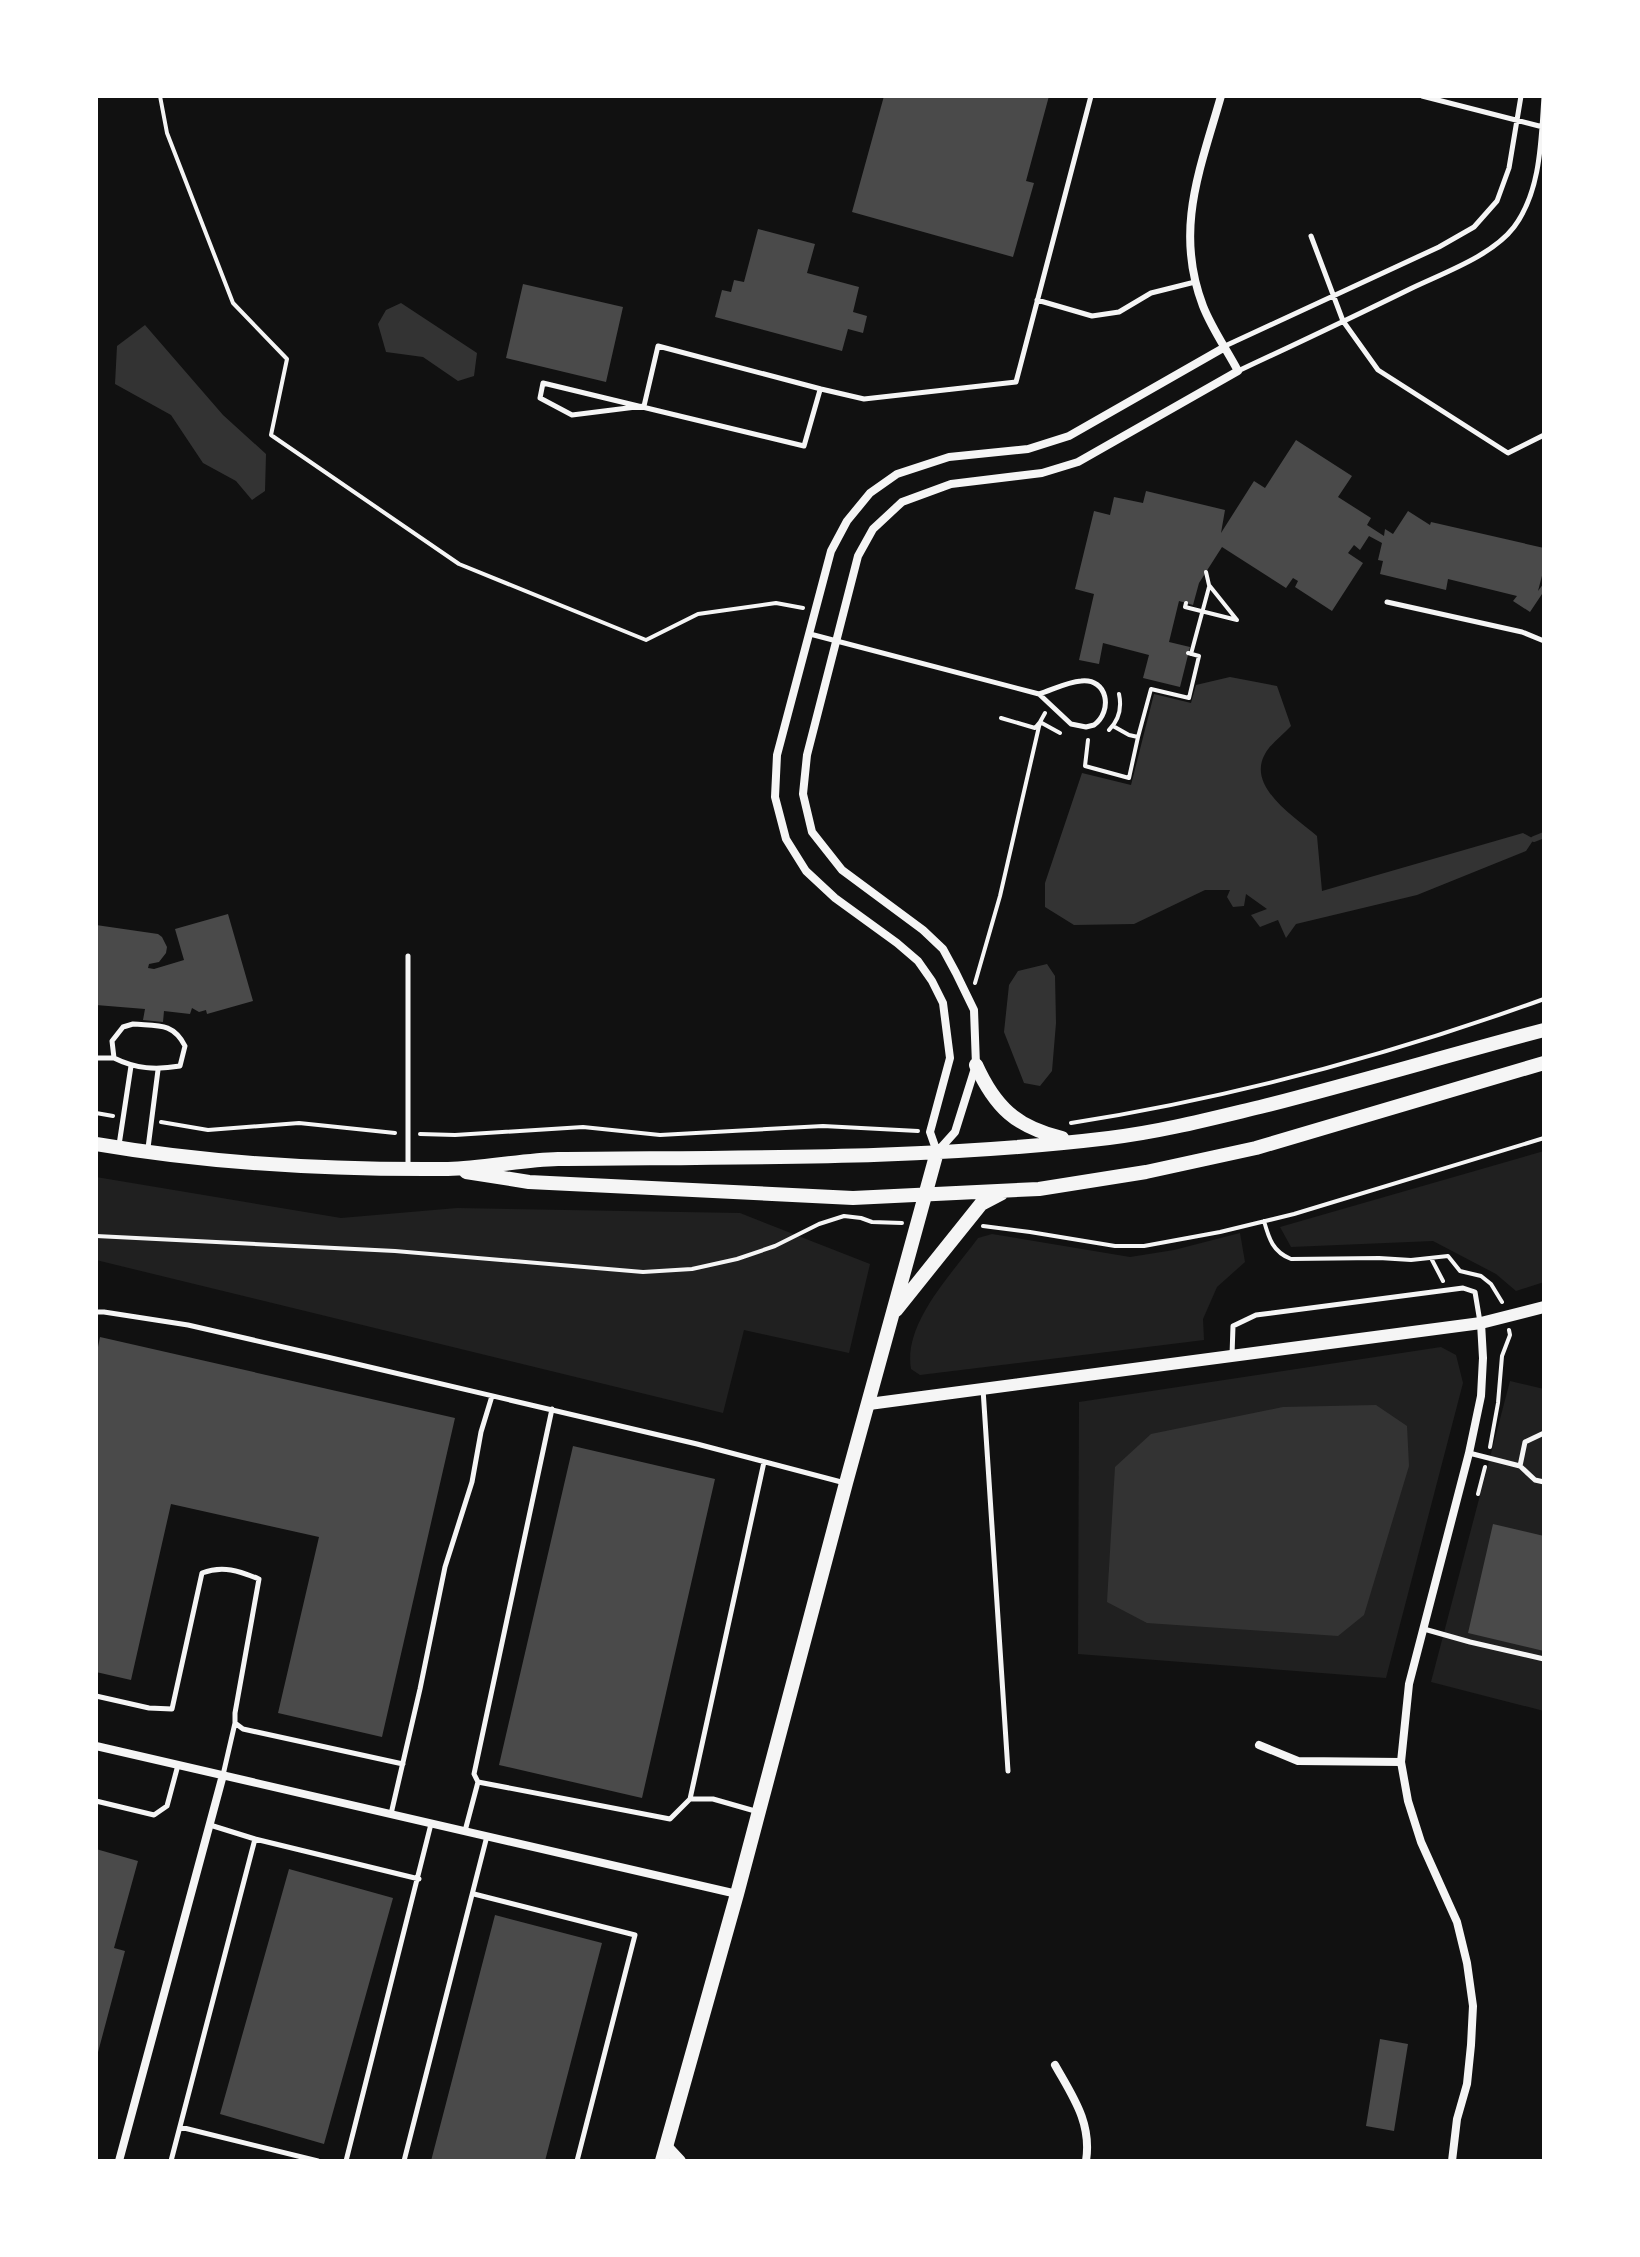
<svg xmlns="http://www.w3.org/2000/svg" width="1640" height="2257" viewBox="0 0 1640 2257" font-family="'Playfair Display',serif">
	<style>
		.green { fill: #202020 }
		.water { fill: #333 }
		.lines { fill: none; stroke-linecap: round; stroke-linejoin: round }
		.stream { stroke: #333; stroke-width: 6 }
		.building { fill: #4a4a4a }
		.path { stroke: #f5f5f5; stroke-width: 4 }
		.service { stroke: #f5f5f5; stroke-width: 5 }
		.minor { stroke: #f5f5f5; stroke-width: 8 }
		.tertiary { stroke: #f5f5f5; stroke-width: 12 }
		.secondary { stroke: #f5f5f5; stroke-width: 14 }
	</style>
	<rect width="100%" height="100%" fill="#111"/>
	<path class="green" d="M1544 1151V1282L1516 1291 1496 1274 1433 1241 1291 1247 1280 1227Z
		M96 1177 341 1218 457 1208 740 1213 870 1264 849 1353 744 1330 723 1413 96 1260Z
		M1240 1233 1245 1262 1217 1287 1203 1319 1204 1340 920 1375 911 1369C903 1323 952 1274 978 1238L992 1234 1130 1257 1174 1250Z
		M1441 1347 1456 1355 1463 1383 1386 1678 1078 1654 1079 1402Z
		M1510 1381 1544 1389V1711L1431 1682Z"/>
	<path class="water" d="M401 303 477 353 474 376 458 381 423 357 386 352 378 324 386 310Z
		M145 325 223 415 266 454 265 491 252 500 236 481 203 463 171 415 115 384 117 346Z
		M1230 677 1277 686 1291 726C1283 735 1270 744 1265 754 1246 787 1296 818 1317 836L1322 891 1523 833 1534 839 1526 851 1417 895 1296 924 1286 938 1278 920 1260 927 1251 915 1267 909 1246 894 1244 906 1233 907 1227 897 1230 890H1205L1134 924 1074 925 1045 907V883L1082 773 1131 785 1154 694 1191 703 1196 685Z
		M1047 964 1055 976 1056 1023 1052 1071 1040 1086 1024 1083 1004 1032 1009 985 1018 971Z
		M1376 1405 1407 1426 1409 1466 1364 1615 1338 1636 1147 1623 1107 1602 1115 1467 1151 1434 1283 1407Z"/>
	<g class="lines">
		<path class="stream" d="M1534 839 1544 835"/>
	</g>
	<path class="building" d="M884 96H1049L1026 181 1034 183 1013 257 852 212Z
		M758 229 815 244 807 273 859 287 853 312 867 316 863 333 848 329 842 351 715 317 722 290 731 292 734 280 744 282Z
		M523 284 623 307 606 382 506 358Z
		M1296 440 1352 476 1338 497 1371 518 1367 525 1384 536 1385 529 1393 534 1408 511 1430 525 1431 522 1544 548V568L1538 591 1544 583V595L1542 594 1530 612 1513 601 1517 596 1448 579 1446 590 1380 574 1383 561 1378 560 1382 543 1369 536 1360 550 1354 545 1348 553 1363 563 1332 611 1295 587 1298 581 1293 578 1286 588 1222 547 1199 583 1193 605 1179 601 1169 642 1190 647 1180 687 1143 678 1149 655 1103 643 1099 664 1079 660 1094 594 1075 589 1094 511 1110 515 1114 497 1143 503 1146 491 1225 510 1221 533 1254 481 1265 488Z
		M228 914 253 1001 207 1014 206 1010 199 1012 192 1008 190 1014 164 1011 163 1022 143 1020 145 1009 96 1005V925L158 934 162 937 167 947 166 953 159 962 149 964 148 968 154 969 184 960 175 929Z
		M100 1337 455 1418 382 1737 278 1713 319 1537 171 1504 131 1680 96 1672V1357Z
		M573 1446 715 1479 642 1798 499 1765Z
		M1493 1524 1544 1536V1651L1468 1633Z
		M96 1849 138 1861 114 1948 125 1951 97 2056Z
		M289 1869 393 1898 324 2144 220 2114Z
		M495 1915 602 1943 545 2161H431Z
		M1380 2039 1408 2044 1394 2131 1366 2126Z"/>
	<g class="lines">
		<path class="path" d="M160 96 167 133 233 303 287 359 271 435 459 564 646 640 698 614 776 603 803 608
			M1186 603 1185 607 1237 620 1209 585 1206 572
			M1191 654 1209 587
			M1001 718 1035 728 1040 722 1060 733
			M1109 730C1119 720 1122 708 1119 694
			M1138 737 1151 689 1189 698 1199 656 1188 653
			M1088 740 1085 766 1129 778 1138 737 1129 735 1113 726
			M975 983 1000 896 1040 722 1045 713
			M96 1113 113 1116
			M161 1122 208 1130 299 1123 395 1133
			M1071 1123C1231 1098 1392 1054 1544 999
			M420 1134 455 1135 583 1127 660 1135 823 1126 918 1131
			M1264 1221C1269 1239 1273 1252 1291 1259L1379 1258 1411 1260 1448 1256 1460 1271 1481 1276 1491 1284 1502 1302
			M983 1226 1030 1232 1115 1246H1144L1220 1232 1294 1214 1544 1138
			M96 1236 395 1251 643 1272 692 1269 737 1259 775 1246 819 1224 844 1216 861 1218 872 1222 902 1223
			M1431 1258 1443 1281
			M1490 1447 1498 1403 1502 1356 1510 1335 1509 1330
			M1478 1494 1485 1467"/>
		<path class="service" d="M1422 96 1543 127
			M1311 236 1343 321 1378 370 1508 453 1544 435
			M1037 300 1092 316 1119 312 1151 293 1195 282
			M1225 346 1439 247 1474 227 1497 201 1509 168 1521 96
			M1238 371C1296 344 1353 317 1410 289 1443 273 1492 256 1514 227 1541 191 1541 140 1544 97
			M644 406 658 346 821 389 864 399 1016 382 1091 96
			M644 406 572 415 540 398 543 383 804 446 820 390
			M1387 602 1522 632 1544 641
			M810 634 1039 694 1071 724 1086 727 1094 725C1113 711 1108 678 1081 681 1067 682 1052 690 1039 694
			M133 1024C157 1026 173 1022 185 1046L180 1066C156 1070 136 1069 114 1058L112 1041 123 1027Z
			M96 1058H114
			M119 1145 131 1066
			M148 1148 158 1070
			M408 1167V956
			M96 1312H104L188 1325 327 1357 697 1444 845 1483
			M1232 1355 1233 1326 1256 1315 1463 1288 1475 1292 1480 1322
			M983 1389 1008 1771
			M1469 1453 1520 1466 1535 1480 1544 1482
			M1520 1466 1525 1442 1544 1433
			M1424 1629 1470 1642 1544 1659
			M96 1696 149 1708 172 1709 202 1573C223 1565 239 1571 259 1579L235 1713V1723L243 1729 403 1764
			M223 1775 235 1723
			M478 1782 670 1819 690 1799 764 1462
			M690 1799H713L755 1811
			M96 1801 154 1815 167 1806 178 1765
			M391 1814 420 1689 445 1567 472 1482 481 1432 492 1396
			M465 1831 478 1782 474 1774 552 1409
			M255 1839 419 1879
			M474 1894 635 1935 577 2161
			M180 2127 318 2161
			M171 2161 255 1839 210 1825
			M346 2161 431 1824
			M404 2161 487 1836"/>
		<path class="minor" d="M937 1152 955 1132 976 1065 974 1010 956 973 943 949 923 930 842 870 812 832 803 794 807 755 858 556 873 529 902 502 951 484 1042 473 1078 462 1238 371C1227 350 1212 329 1203 306 1174 230 1200 170 1221 96
			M937 1152 930 1132 950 1058 943 1003 932 981 918 961 897 943 835 898 806 871 786 839 775 797 777 755 831 551 847 521 870 493 897 474 949 457 1028 449 1069 436 1225 347
			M1259 1745 1298 1761 1401 1762
			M96 1746 737 1894
			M1055 2065C1073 2097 1092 2123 1086 2161
			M119 2161 223 1775
			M1452 2161 1457 2119 1467 2084 1471 2045 1473 2006 1467 1963 1457 1922 1421 1842 1408 1801 1401 1762 1409 1684 1469 1453 1481 1396 1483 1358 1481 1323"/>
		<path class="tertiary" d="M869 1404 1481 1323 1544 1307
			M666 2146 680 2161"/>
		<path class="secondary" d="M976 1065C995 1107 1016 1127 1062 1138
			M96 1144C212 1164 330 1170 448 1169 484 1168 521 1160 558 1159 741 1157 926 1160 1109 1138 1160 1132 1210 1119 1260 1107 1355 1083 1449 1055 1544 1030
			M466 1172 529 1182 853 1198 1039 1189 1146 1172 1256 1148 1544 1063
			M896 1310 981 1204 1002 1193
			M662 2161 737 1894 846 1483 937 1152"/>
	</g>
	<rect width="1640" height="2257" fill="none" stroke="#ffffff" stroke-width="196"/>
</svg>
